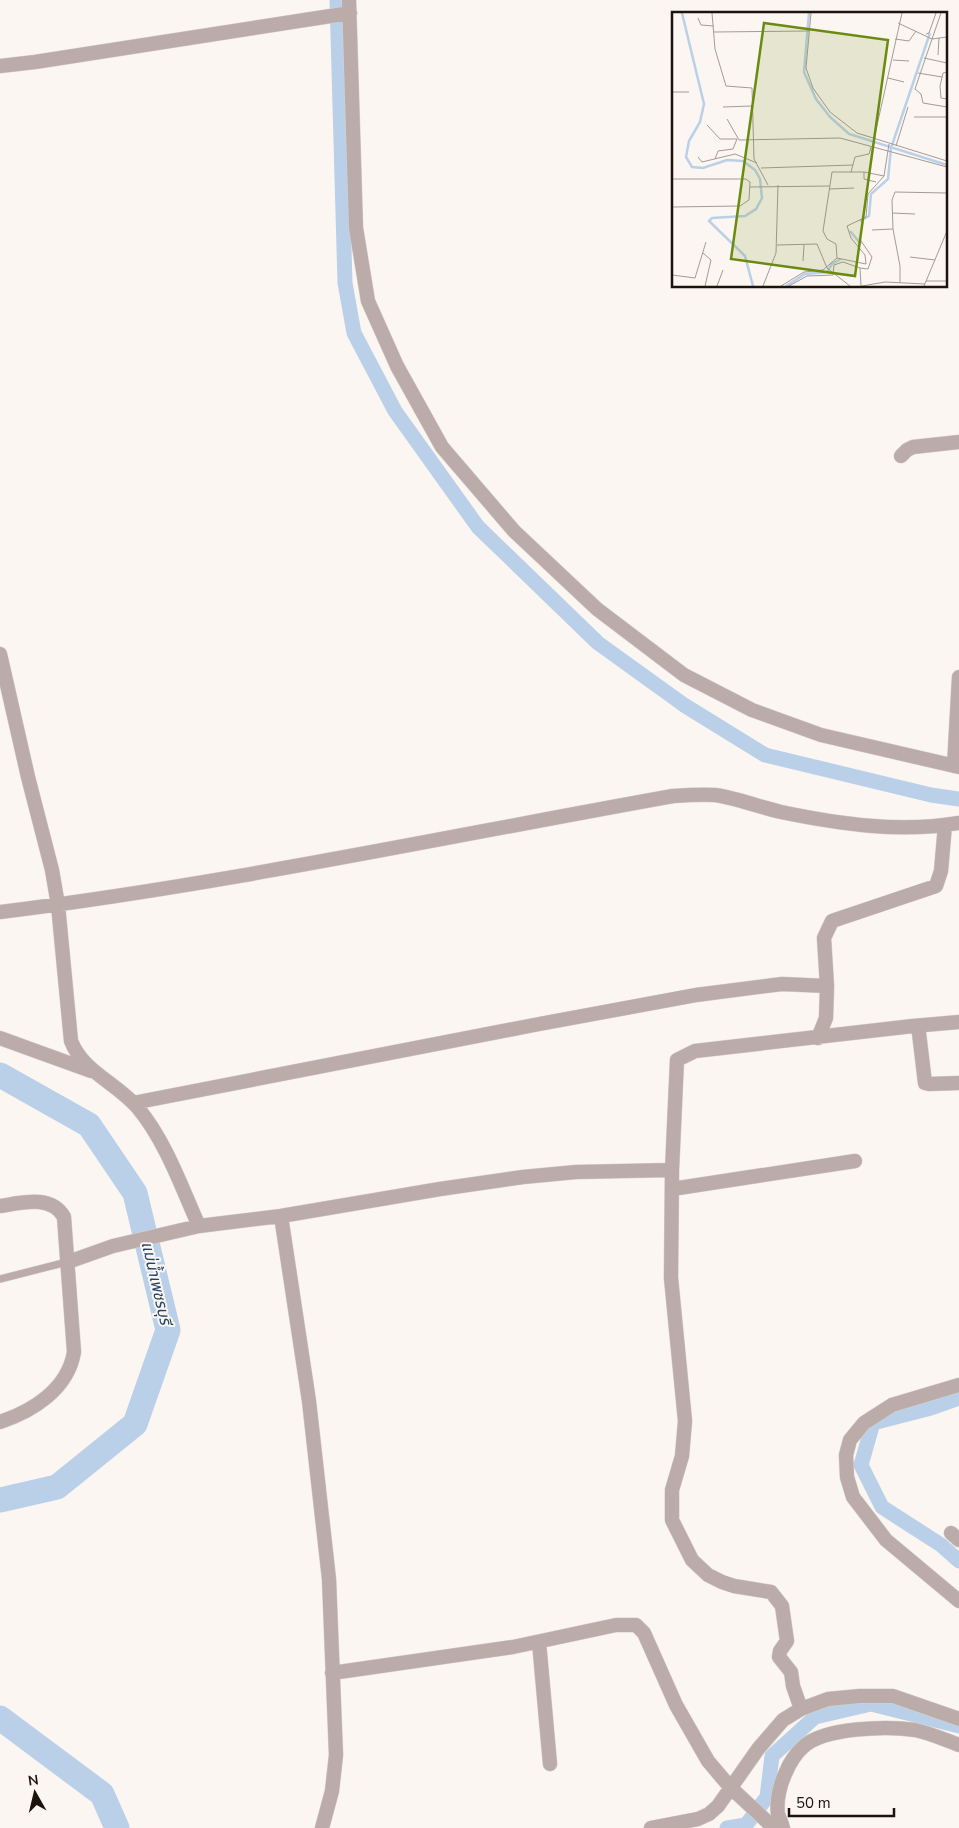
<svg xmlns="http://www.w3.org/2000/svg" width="959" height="1828" viewBox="0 0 959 1828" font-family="'Nunito Sans','Noto Sans Thai',sans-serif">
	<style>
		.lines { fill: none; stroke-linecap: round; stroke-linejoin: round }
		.canal { stroke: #bad0e8; stroke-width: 15 }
		.river { stroke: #bad0e8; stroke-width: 25 }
		.service-casing { stroke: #d8d2ce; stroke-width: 8 }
		.minor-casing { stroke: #d8d2ce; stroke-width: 15 }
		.service { stroke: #bbaca9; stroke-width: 7 }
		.minor { stroke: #bbaca9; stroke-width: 14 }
		.labels { text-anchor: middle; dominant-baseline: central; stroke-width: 4; stroke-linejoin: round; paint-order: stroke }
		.water-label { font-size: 16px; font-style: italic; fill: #214364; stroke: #fcf6f3 }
		.inset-river { fill: none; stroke: #bad0e8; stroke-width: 2.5 }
		.inset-road { fill: none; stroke: #a29b97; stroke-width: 1 }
		.view { fill: #6a8b0d; fill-opacity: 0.15; stroke: #6a8b0d; stroke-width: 2.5 }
		.inset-edge { fill: none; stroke: #1c130d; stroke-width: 2.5 }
	</style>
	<rect width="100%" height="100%" fill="#fcf6f3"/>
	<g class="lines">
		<path class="canal" d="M337 0 345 283 354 333 395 411 478 527 598 643 684 705 765 755 931 795 959 799
			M959 1398 931 1408 873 1423 861 1465 882 1507 941 1545 959 1561
			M727 1828 746 1825 767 1797 772 1756 815 1717 871 1704 959 1726"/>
		<path class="river" d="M0 1075 89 1125 135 1193 168 1330 135 1424 57 1487 0 1500
			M0 1718 102 1794 117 1828"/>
		<g class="service-casing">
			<path id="service" d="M0 1279 67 1262"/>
		</g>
		<g class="minor-casing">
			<path id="minor" d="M349 0 356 228 368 301 397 366 442 447 514 531 597 609 684 675 752 710 821 735 959 767
				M0 66 35 62 350 13
				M901 456 907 450 913 447 959 442
				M0 654 28 777 52 870 58 905 71 1041C83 1072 117 1083 138 1108 166 1142 181 1186 199 1226
				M954 766 959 677
				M0 912C226 884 449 836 673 796 687 795 701 794 715 795 737 798 759 807 781 812 839 824 900 833 959 823
				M913 1026 959 1022
				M0 1038 91 1071
				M818 1038 826 1018 827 986 824 938 832 921 936 886 941 871 945 825
				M133 1103 534 1025 696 995 782 984 827 986
				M672 1189 855 1161
				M0 1206C21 1203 51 1194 64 1217L74 1352C68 1389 33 1411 0 1422
				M281 1216 309 1401 329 1579 336 1755 332 1791 322 1828
				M68 1262 113 1246 199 1226 281 1216 440 1189 523 1177 576 1172 672 1170
				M959 1385 892 1405 864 1423 850 1440 846 1455 847 1477 853 1497 886 1540 959 1601
				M951 1533 959 1540
				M539 1642 550 1764
				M332 1673 513 1647 616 1625H636L644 1633 676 1705 708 1761 730 1787 774 1828
				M801 1709 793 1686 791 1672 779 1657 780 1651 787 1641 782 1606 775 1597 771 1592 734 1586 722 1582 708 1575 692 1560 672 1520V1490L682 1456 685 1421 671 1278 672 1170 677 1060 695 1051 913 1026 917 1028 919 1033 925 1083 929 1084 959 1083
				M651 1828 698 1819 709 1814 718 1806 758 1749 783 1720 801 1709 828 1699 860 1696H893L959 1719
				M783 1828C782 1823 779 1818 778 1814 776 1801 780 1784 786 1772 789 1764 796 1753 803 1747 824 1727 888 1726 915 1730 930 1733 945 1740 959 1745"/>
		</g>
		<use href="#service" class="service"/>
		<use href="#minor" class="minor"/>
	</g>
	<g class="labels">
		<g class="water-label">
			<text transform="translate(156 1283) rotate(77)">แม่น้ำเพชรบุรี</text>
		</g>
	</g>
	<g transform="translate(672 12)">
		<rect width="275" height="275" fill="#fcf6f3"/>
		<path class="inset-river" d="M10 1 32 92 28 110 17 129 14 145 20 155 31 156 55 148 71 149 83 158 88 167 90 186 84 197 73 204 40 206 37 209 73 244 81 274M137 1 132 60 144 87 158 105 177 122 275 153M188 209 197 204 199 182 216 167 219 136 258 21M178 219 189 232M114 274 133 262 155 260 160 252 169 247"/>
		<path class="inset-road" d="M40 1 43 37 54 74 80 76 82 147 96 173M139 1 134 56 141 76 158 100 185 121 275 149M269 1 260 27 275 25M26 6 29 13 42 14M226 11 260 27 243 77 249 82 251 91 275 95M42 20 137 19M254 22 257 21 264 1M223 27 237 29 244 19M266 43 267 26M252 46 275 51M221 48 237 49M275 60 271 61 268 74 269 86 275 87M246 61 270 65M216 66 232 70M0 80H17M51 95 80 94M242 105H275M55 107 67 128 168 126 275 155M35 113 48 127H65L61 137 46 139 43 147M202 127 230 1M0 128V145M224 134 236 95M26 145 30 150 63 142 85 151M89 156 181 153M179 160 183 145 197 142 199 135M192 160 212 164M0 167H74L78 170 77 188 68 194 0 195M78 175 158 174M157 177 182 176M220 201 243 202M200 218 221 217M187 226 200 245 196 257 188 256M105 233 145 232 155 256 178 274M31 241 39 248 33 274M238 245 263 248M165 246 164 232 155 227 151 219 160 160H192V167L204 170M131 249 132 233M0 263 23 266 34 230M254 269H275M228 271V254L221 217 220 188 223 180 275 181M45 274 51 258M91 274 104 241 106 173M109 274 132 260 151 258 165 246 194 252 193 243 179 226 175 214 194 205 196 182 212 164 217 132M117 274 135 264 161 263 162 253 171 250 188 256 189 274M190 274 213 270 253 272M252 274 275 219"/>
		<path class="view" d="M92 11 216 28 183 264 59 247Z"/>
		<rect width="275" height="275" class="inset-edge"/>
	</g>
	<g transform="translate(35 1793) rotate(352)" stroke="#fcf6f3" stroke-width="4" paint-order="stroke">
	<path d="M0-4L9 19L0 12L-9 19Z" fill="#1c130d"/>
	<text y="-8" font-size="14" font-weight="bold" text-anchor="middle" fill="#1c130d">N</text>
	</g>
	<path d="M789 1808v8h105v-8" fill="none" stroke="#1c130d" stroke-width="2.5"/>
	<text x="796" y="1808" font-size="15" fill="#1c130d" stroke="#fcf6f3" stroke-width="4" paint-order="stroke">50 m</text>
</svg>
